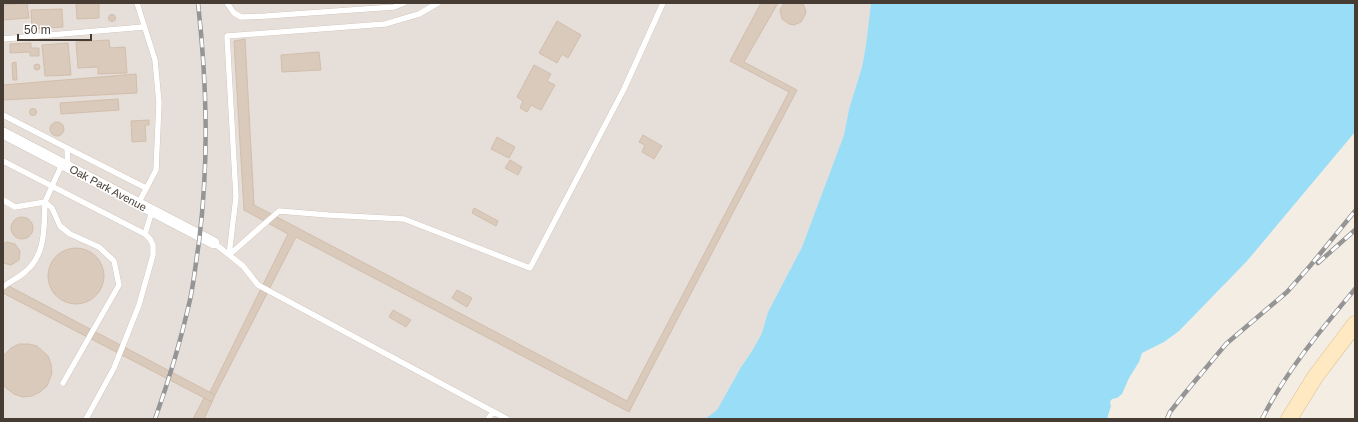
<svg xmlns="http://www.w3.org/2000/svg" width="1358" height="422" viewBox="0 0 1358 422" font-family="Helvetica,sans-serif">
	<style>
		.industrial { fill: #e6ded9 }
		.water { fill: #9addf7 }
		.building { fill: #d9cabb; stroke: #d2beab }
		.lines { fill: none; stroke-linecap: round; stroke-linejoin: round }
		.service-casing { stroke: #c3b6a9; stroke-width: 6 }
		.minor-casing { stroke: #c3b6a9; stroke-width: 12 }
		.secondary-casing { stroke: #dbbe91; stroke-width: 17 }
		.service { stroke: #fff; stroke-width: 5.5 }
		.minor { stroke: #fff; stroke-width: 11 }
		.secondary { stroke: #ffe9c3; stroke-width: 16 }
		.rail-casing { stroke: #959595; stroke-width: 4.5 }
		.rail { stroke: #fff; stroke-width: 3; stroke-dasharray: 9; stroke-linecap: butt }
		.labels { text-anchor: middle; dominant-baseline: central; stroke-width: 3.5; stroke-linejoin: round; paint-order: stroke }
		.street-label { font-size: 11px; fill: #463c33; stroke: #fff }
	</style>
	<rect width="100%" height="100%" fill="#f4ede4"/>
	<path class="industrial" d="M3 3H871L866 45 862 67 849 109 844 135 802 247 768 312 762 333 752 351 741 367 717 410 705 419H3Z"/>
	<path class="water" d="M871 3H1355V132L1247 261 1179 331 1164 342 1142 353 1139 362 1129 378 1122 394 1117 398 1112 399 1110 402 1111 406 1107 419H705L717 410 741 367 752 351 762 333 768 312 802 247 844 135 849 109 862 67 866 45Z"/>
	<path class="building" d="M27 3 29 18 3 20V5Z
		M76 3H99V18L77 19Z
		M761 3H778L744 62 797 90 629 412 296 237 215 395 210 392 288 234 244 210 234 41 245 39 254 205 627 401 789 92 730 61Z
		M784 3 803 4 806 11 805 15 801 22 794 25 789 24 782 19 780 10Z
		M62 9 63 27 32 29 31 10Z
		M108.5 18a3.5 3.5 0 1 1 7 0a3.5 3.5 0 1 1-7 0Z
		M557 21 581 35 568 58 562 54 557 63 539 53Z
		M109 40 110 48 125 47 127 73 98 74V67L78 68 76 42Z
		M31 43V48H39V56H30V52L10 53V44Z
		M68 43 71 75 45 76 42 45Z
		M319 52 321 70 282 72 281 55Z
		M16 62 17 80H13L12 63Z
		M34 67a3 3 0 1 1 6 0a3 3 0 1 1-6 0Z
		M534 65 551 74 547 81 555 85 541 110 531 105 527 112 520 108 523 101 517 97Z
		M136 74 137 93 3 100V85Z
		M118 99 119 110 61 114 60 103Z
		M29.5 112a3.5 3.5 0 1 1 7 0a3.5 3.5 0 1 1-7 0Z
		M149 120V125H145L146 141 132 142 131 121Z
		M50 129a7 7 0 1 1 14 0a7 7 0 1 1-14 0Z
		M643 135 662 146 654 159 642 152 645 145 639 142Z
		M497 137 515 147 509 158 491 149Z
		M510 160 522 167 518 175 505 168Z
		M474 208 498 221 496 226 472 213Z
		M11 228a11 11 0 1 1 22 0a11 11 0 1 1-22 0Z
		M7 242 15 244 20 251 19 260 11 265 3 263V244Z
		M48 276a28 28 0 1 1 56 0a28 28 0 1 1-56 0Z
		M3 283 215 395 212 402 3 293Z
		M457 290 472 298 467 307 452 298Z
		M393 310 411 320 406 327 389 317Z
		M19 344H29L37 346 48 356 51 364 52 373 47 386 40 392 32 396 23 397 14 394 6 388 3 384V356L11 348Z
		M204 398 212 402 204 419H193Z"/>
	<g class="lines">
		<g class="service-casing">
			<path id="service" d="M137 3 155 60 159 103 156 170 138 204
				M227 3 234 13 241 17 266 16 394 7 404 3
				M3 39 144 27
				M3 115 67 148
				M3 161 145 234
				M62 164 45 202 52 208 60 226 70 234 99 247 114 261 119 285 63 383
				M68 167 67 148 146 188
				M3 200 15 207 45 202C44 227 46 254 26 271 19 278 10 281 3 287
				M214 243 243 266 258 285 507 419
				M229 255 279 211 328 215 404 219 530 268 624 89 663 3
				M229 255 236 197 227 36 385 24 419 14 438 3
				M86 419 114 368 139 305 153 255V245L150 239 145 234 152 211
				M488 419 493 412"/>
		</g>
		<g class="minor-casing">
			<path id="minor" d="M3 133 214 243"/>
		</g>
		<g class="secondary-casing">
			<path id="secondary" d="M1289 419 1315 377 1355 324"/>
		</g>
		<use href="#service" class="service"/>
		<use href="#minor" class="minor"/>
		<use href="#secondary" class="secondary"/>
		<g class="rail-casing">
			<path id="rail" d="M1318 263 1355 230
				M155 419C169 380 181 340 190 300 194 281 196 261 199 242 209 160 207 85 198 3
				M1167 419 1170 412 1185 393 1226 344 1287 292 1310 266 1355 211
				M1262 419C1286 371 1321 330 1355 289"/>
		</g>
		<use href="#rail" class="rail"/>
	</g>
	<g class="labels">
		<g class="street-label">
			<text transform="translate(108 188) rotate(28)">Oak Park Avenue</text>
		</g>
	</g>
	<rect width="1358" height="422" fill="none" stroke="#463c33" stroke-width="8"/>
	<path d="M18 34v6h73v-6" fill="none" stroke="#463c33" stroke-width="2"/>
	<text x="24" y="34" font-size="12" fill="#463c33" stroke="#ffffff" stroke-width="3" paint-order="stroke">50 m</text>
</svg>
